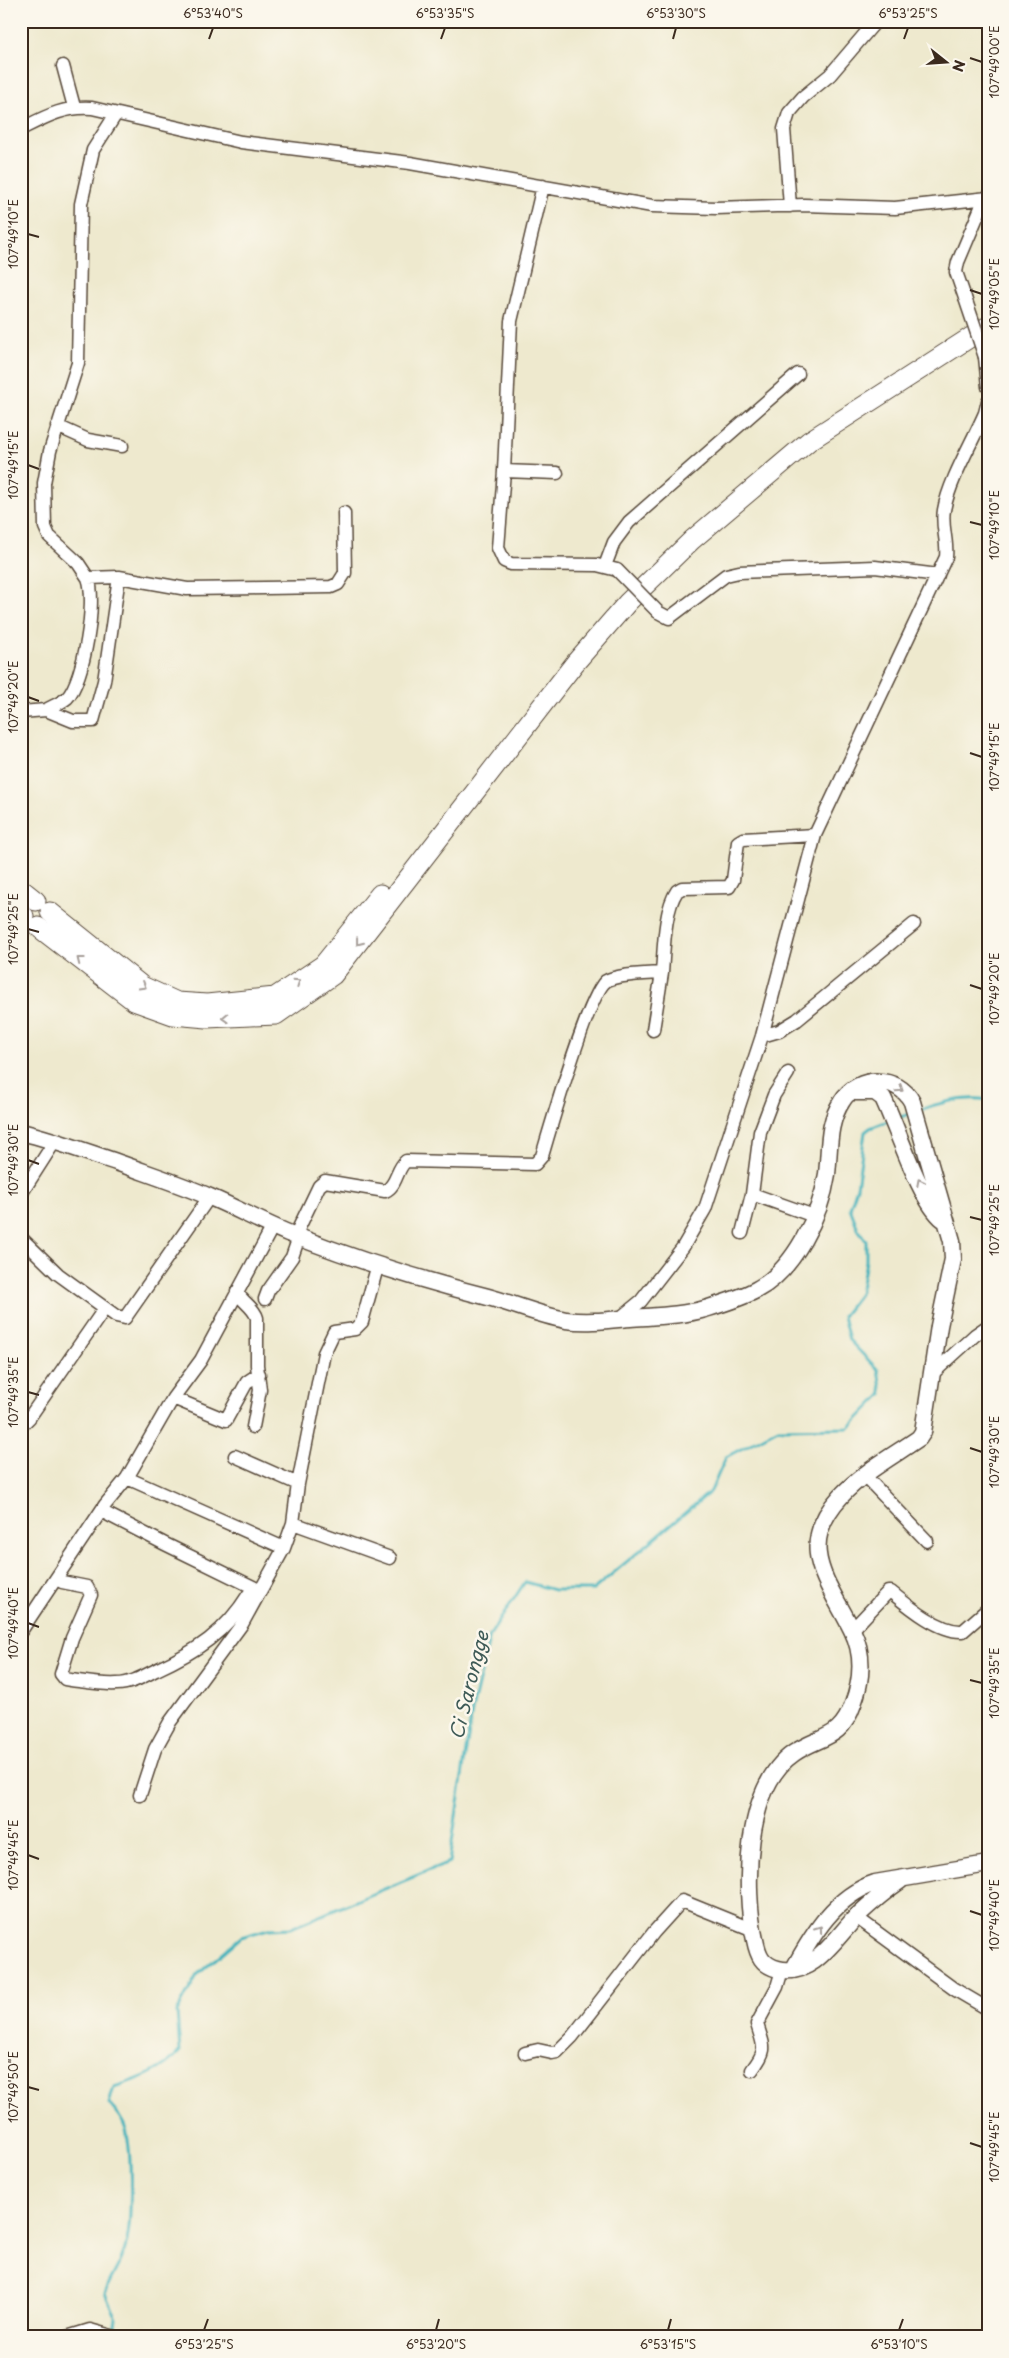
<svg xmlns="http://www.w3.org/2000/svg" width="1009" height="2358" viewBox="0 0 1009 2358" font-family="'Playpen Sans',sans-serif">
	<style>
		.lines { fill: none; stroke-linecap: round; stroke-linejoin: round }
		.stream { stroke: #45b4bd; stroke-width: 3 }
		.minor-casing { stroke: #564738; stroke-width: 15 }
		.major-casing { stroke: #564738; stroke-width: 19 }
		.highway-casing { stroke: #564738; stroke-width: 21 }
		.minor { stroke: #fff; stroke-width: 12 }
		.major { stroke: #fff; stroke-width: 16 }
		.highway { stroke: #fff; stroke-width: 19 }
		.minor-bridge-casing { stroke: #564738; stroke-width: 15; stroke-linecap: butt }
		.minor-bridge { stroke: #fff; stroke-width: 12 }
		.oneway { stroke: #a79f9a }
		.ticks { fill: none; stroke: #3b2a1e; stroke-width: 2 }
		.labels { text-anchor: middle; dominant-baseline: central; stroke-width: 5; stroke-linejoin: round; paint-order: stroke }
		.water-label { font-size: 19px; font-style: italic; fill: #3e5a56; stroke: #fbf7ec }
		.neatline { fill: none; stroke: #3b2a1e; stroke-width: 2 }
		.ticks-label { font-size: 12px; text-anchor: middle; fill: #3b2a1e }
	</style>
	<rect width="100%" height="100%" fill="#fbf7ec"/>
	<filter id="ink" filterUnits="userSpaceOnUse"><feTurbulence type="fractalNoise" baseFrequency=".02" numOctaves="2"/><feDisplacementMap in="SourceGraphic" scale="10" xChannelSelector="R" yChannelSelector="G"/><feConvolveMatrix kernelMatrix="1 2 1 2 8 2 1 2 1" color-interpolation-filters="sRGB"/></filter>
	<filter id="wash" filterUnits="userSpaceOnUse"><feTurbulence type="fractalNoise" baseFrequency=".0096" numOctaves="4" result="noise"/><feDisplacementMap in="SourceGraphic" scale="20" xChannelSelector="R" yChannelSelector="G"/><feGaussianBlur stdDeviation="1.12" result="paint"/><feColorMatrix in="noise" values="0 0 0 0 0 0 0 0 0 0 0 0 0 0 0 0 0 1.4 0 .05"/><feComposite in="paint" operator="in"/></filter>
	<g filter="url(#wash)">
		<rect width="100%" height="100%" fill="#eee9ce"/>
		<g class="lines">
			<path class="stream" d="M920 1110C941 1102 966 1096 988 1100
				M897 1118 910 1114
				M114 2332 116 2319 105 2293C111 2276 122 2263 126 2245 132 2223 132 2151 126 2130 123 2120 116 2112 109 2104L114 2087C139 2079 163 2071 180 2051L177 2012 197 1975 241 1937 268 1929 291 1928 449 1862 472 1711 490 1635 525 1582 554 1590H593L711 1491 726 1457 778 1429 849 1428 882 1394 878 1370 849 1340 843 1316 860 1294 866 1261V1241L858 1229 850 1208 857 1187 865 1132 870 1128 888 1121"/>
		</g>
	</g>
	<g filter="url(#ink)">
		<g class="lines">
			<g class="minor-casing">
				<path id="minor" d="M63 66 74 107
					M21 129C45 117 64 106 92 108L241 142 410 163 652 206 716 208 804 205 895 208 988 198
					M543 186 511 321 504 471 498 548 504 561 511 564 597 565 617 570
					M790 206 784 129 789 113 803 97 830 75 876 21
					M965 298 956 272 958 262 985 198
					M985 357 988 387
					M57 426 88 440 122 446
					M504 471 557 473
					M605 566 614 542 629 522 798 374
					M119 577 187 589 331 587 338 584 345 573 344 513
					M658 612 669 618 726 575 739 572 875 567 938 575
					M46 710C53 706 61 703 67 698 84 681 97 600 88 578
					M21 712 46 710 73 721H93L104 681 119 577 88 578 78 563 49 536 45 527 44 483 50 451 78 363 81 204 93 150 116 114
					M653 1030 662 973
					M762 1036 779 1031 797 1020 914 924
					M21 1194 55 1141
					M752 1194 814 1216
					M742 1233 752 1194 760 1132 774 1095 788 1073
					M295 1236 319 1186 325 1181 385 1191C397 1186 396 1169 406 1161L535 1164 542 1156C550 1129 589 993 606 981 617 974 648 974 662 973 664 949 664 910 677 891L682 888 729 887 733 880 738 842 743 839 815 835
					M21 1238 58 1274 116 1316 125 1318 210 1196
					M237 1292C243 1303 254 1307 257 1318V1365L260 1390 253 1427
					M265 1299 268 1291 292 1257 299 1237
					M619 1319 641 1301 683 1247 705 1209 762 1036 815 835 946 557C948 541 941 526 944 510 949 481 973 441 985 413L988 401
					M931 1375 975 1335 988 1326
					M173 1398 226 1420 247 1382 259 1374
					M21 1426 29 1418 105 1308
					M235 1456 298 1484
					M864 1475 927 1541
					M127 1478 284 1548
					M101 1511 165 1544 259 1590
					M293 1523 390 1558
					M58 1579 62 1582 87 1587 91 1595 72 1638 61 1674 65 1679 71 1680C86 1682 102 1685 117 1684 131 1684 144 1676 156 1670 197 1651 225 1633 249 1594
					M852 1630 888 1592H891C908 1606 940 1633 963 1631L988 1609
					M21 1631 105 1505 127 1478 173 1398 201 1360 273 1226
					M140 1795 155 1749 170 1722 242 1624 284 1548 293 1523 298 1484 324 1353 334 1332 355 1329 362 1322 378 1264
					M856 1917 954 1989 988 2009
					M525 2053 538 2050 552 2053 557 2052 572 2037 654 1932 682 1901 751 1929
					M752 2070C768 2049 764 2048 757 2024L777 1987 782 1970
					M67 2337 90 2330 115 2337"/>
			</g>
			<g class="major-casing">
				<path id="major" d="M855 1092H875L883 1098C897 1127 920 1201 943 1219
					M21 1132C55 1140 86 1152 119 1163 149 1174 180 1184 210 1197 236 1208 261 1222 288 1233 353 1259 421 1280 488 1297 514 1304 539 1315 566 1320 588 1323 609 1320 630 1318 656 1316 680 1316 705 1309 721 1304 741 1298 756 1290 793 1271 821 1215 827 1174 830 1148 827 1124 842 1101 858 1075 898 1075 912 1102L952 1241 953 1259 939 1326 923 1432 919 1438C893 1456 863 1472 841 1496 794 1547 828 1581 852 1630 864 1654 862 1680 853 1704 841 1740 821 1735 794 1753 745 1786 743 1889 755 1940 758 1955 762 1965 778 1969 813 1978 836 1937 857 1916 871 1903 885 1891 901 1880
					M793 1970C812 1935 835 1896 875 1883L988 1864"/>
			</g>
			<g class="highway-casing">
				<path id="highway" d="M21 889 36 901
					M50 912 142 986 177 1002 207 1004 275 997 323 965 380 894
					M21 914 24 916
					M38 927 134 1001 173 1015 207 1018 276 1015 333 975 575 663 628 602 692 540 809 441 988 326"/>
			</g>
			<use href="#minor" class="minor"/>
			<use href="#major" class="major"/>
			<use href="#highway" class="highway"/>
			<g class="minor-bridge-casing">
				<path id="minor-bridge" d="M965 298 985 357
					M617 570 658 612"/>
			</g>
			<use href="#minor-bridge" class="minor-bridge"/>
		</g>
		<defs><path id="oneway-chevron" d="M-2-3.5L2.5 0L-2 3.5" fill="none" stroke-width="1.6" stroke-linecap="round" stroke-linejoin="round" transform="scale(1.25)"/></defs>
		<g class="oneway">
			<use href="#oneway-chevron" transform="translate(359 942) rotate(128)"/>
			<use href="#oneway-chevron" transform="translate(80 960) rotate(-142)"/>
			<use href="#oneway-chevron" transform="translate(297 982) rotate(-34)"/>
			<use href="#oneway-chevron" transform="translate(143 986) rotate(31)"/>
			<use href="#oneway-chevron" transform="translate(225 1018) rotate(178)"/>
			<use href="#oneway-chevron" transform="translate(900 1089) rotate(34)"/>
			<use href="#oneway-chevron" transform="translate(920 1182) rotate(-117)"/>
			<use href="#oneway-chevron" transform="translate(819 1929) rotate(-54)"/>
		</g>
	</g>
	<path class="ticks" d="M209 39 213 28M441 39 445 28M673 39 676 28M904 39 908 28M970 58 982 62M28 234 39 237M970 290 982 294M28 465 39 469M970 522 982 525M28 697 39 701M970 753 982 757M28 929 39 932M970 985 982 989M28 1160 39 1164M970 1217 982 1220M28 1392 39 1395M970 1448 982 1452M28 1623 39 1627M970 1680 982 1683M28 1855 39 1859M970 1911 982 1915M28 2087 39 2090M970 2143 982 2147M204 2330 208 2319M436 2330 439 2319M668 2330 671 2319M899 2330 903 2319"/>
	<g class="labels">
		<g class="water-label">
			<text transform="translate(468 1685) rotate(-76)">Ci Sarongge</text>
		</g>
	</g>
	<rect width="1009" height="2358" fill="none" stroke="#fbf7ec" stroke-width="55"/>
	<g transform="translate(946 62) rotate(107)" stroke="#fbf7ec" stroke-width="4" paint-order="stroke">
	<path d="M0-4L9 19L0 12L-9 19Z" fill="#3b2a1e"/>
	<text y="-8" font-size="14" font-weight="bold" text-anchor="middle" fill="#3b2a1e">N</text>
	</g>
	<rect x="28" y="28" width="954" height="2302" class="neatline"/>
	<g class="ticks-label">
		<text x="213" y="18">6°53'40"S</text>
		<text x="445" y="18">6°53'35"S</text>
		<text x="676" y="18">6°53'30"S</text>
		<text x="908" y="18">6°53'25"S</text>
		<text transform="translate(995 62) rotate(-90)" y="4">107°49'00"E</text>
		<text transform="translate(14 234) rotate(-90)" y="4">107°49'10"E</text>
		<text transform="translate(995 294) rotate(-90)" y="4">107°49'05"E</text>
		<text transform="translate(14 465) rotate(-90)" y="4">107°49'15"E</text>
		<text transform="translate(995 525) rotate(-90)" y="4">107°49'10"E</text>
		<text transform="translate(14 697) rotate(-90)" y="4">107°49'20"E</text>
		<text transform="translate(995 757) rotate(-90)" y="4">107°49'15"E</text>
		<text transform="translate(14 929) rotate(-90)" y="4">107°49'25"E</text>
		<text transform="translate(995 989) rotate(-90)" y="4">107°49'20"E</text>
		<text transform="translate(14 1160) rotate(-90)" y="4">107°49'30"E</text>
		<text transform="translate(995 1220) rotate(-90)" y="4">107°49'25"E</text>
		<text transform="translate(14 1392) rotate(-90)" y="4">107°49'35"E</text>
		<text transform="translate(995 1452) rotate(-90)" y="4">107°49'30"E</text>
		<text transform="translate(14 1623) rotate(-90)" y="4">107°49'40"E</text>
		<text transform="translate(995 1683) rotate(-90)" y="4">107°49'35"E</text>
		<text transform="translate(14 1855) rotate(-90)" y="4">107°49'45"E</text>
		<text transform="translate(995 1915) rotate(-90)" y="4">107°49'40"E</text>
		<text transform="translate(14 2087) rotate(-90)" y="4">107°49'50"E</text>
		<text transform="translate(995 2147) rotate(-90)" y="4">107°49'45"E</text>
		<text x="204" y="2349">6°53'25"S</text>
		<text x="436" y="2349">6°53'20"S</text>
		<text x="668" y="2349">6°53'15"S</text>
		<text x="899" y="2349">6°53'10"S</text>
	</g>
</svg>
